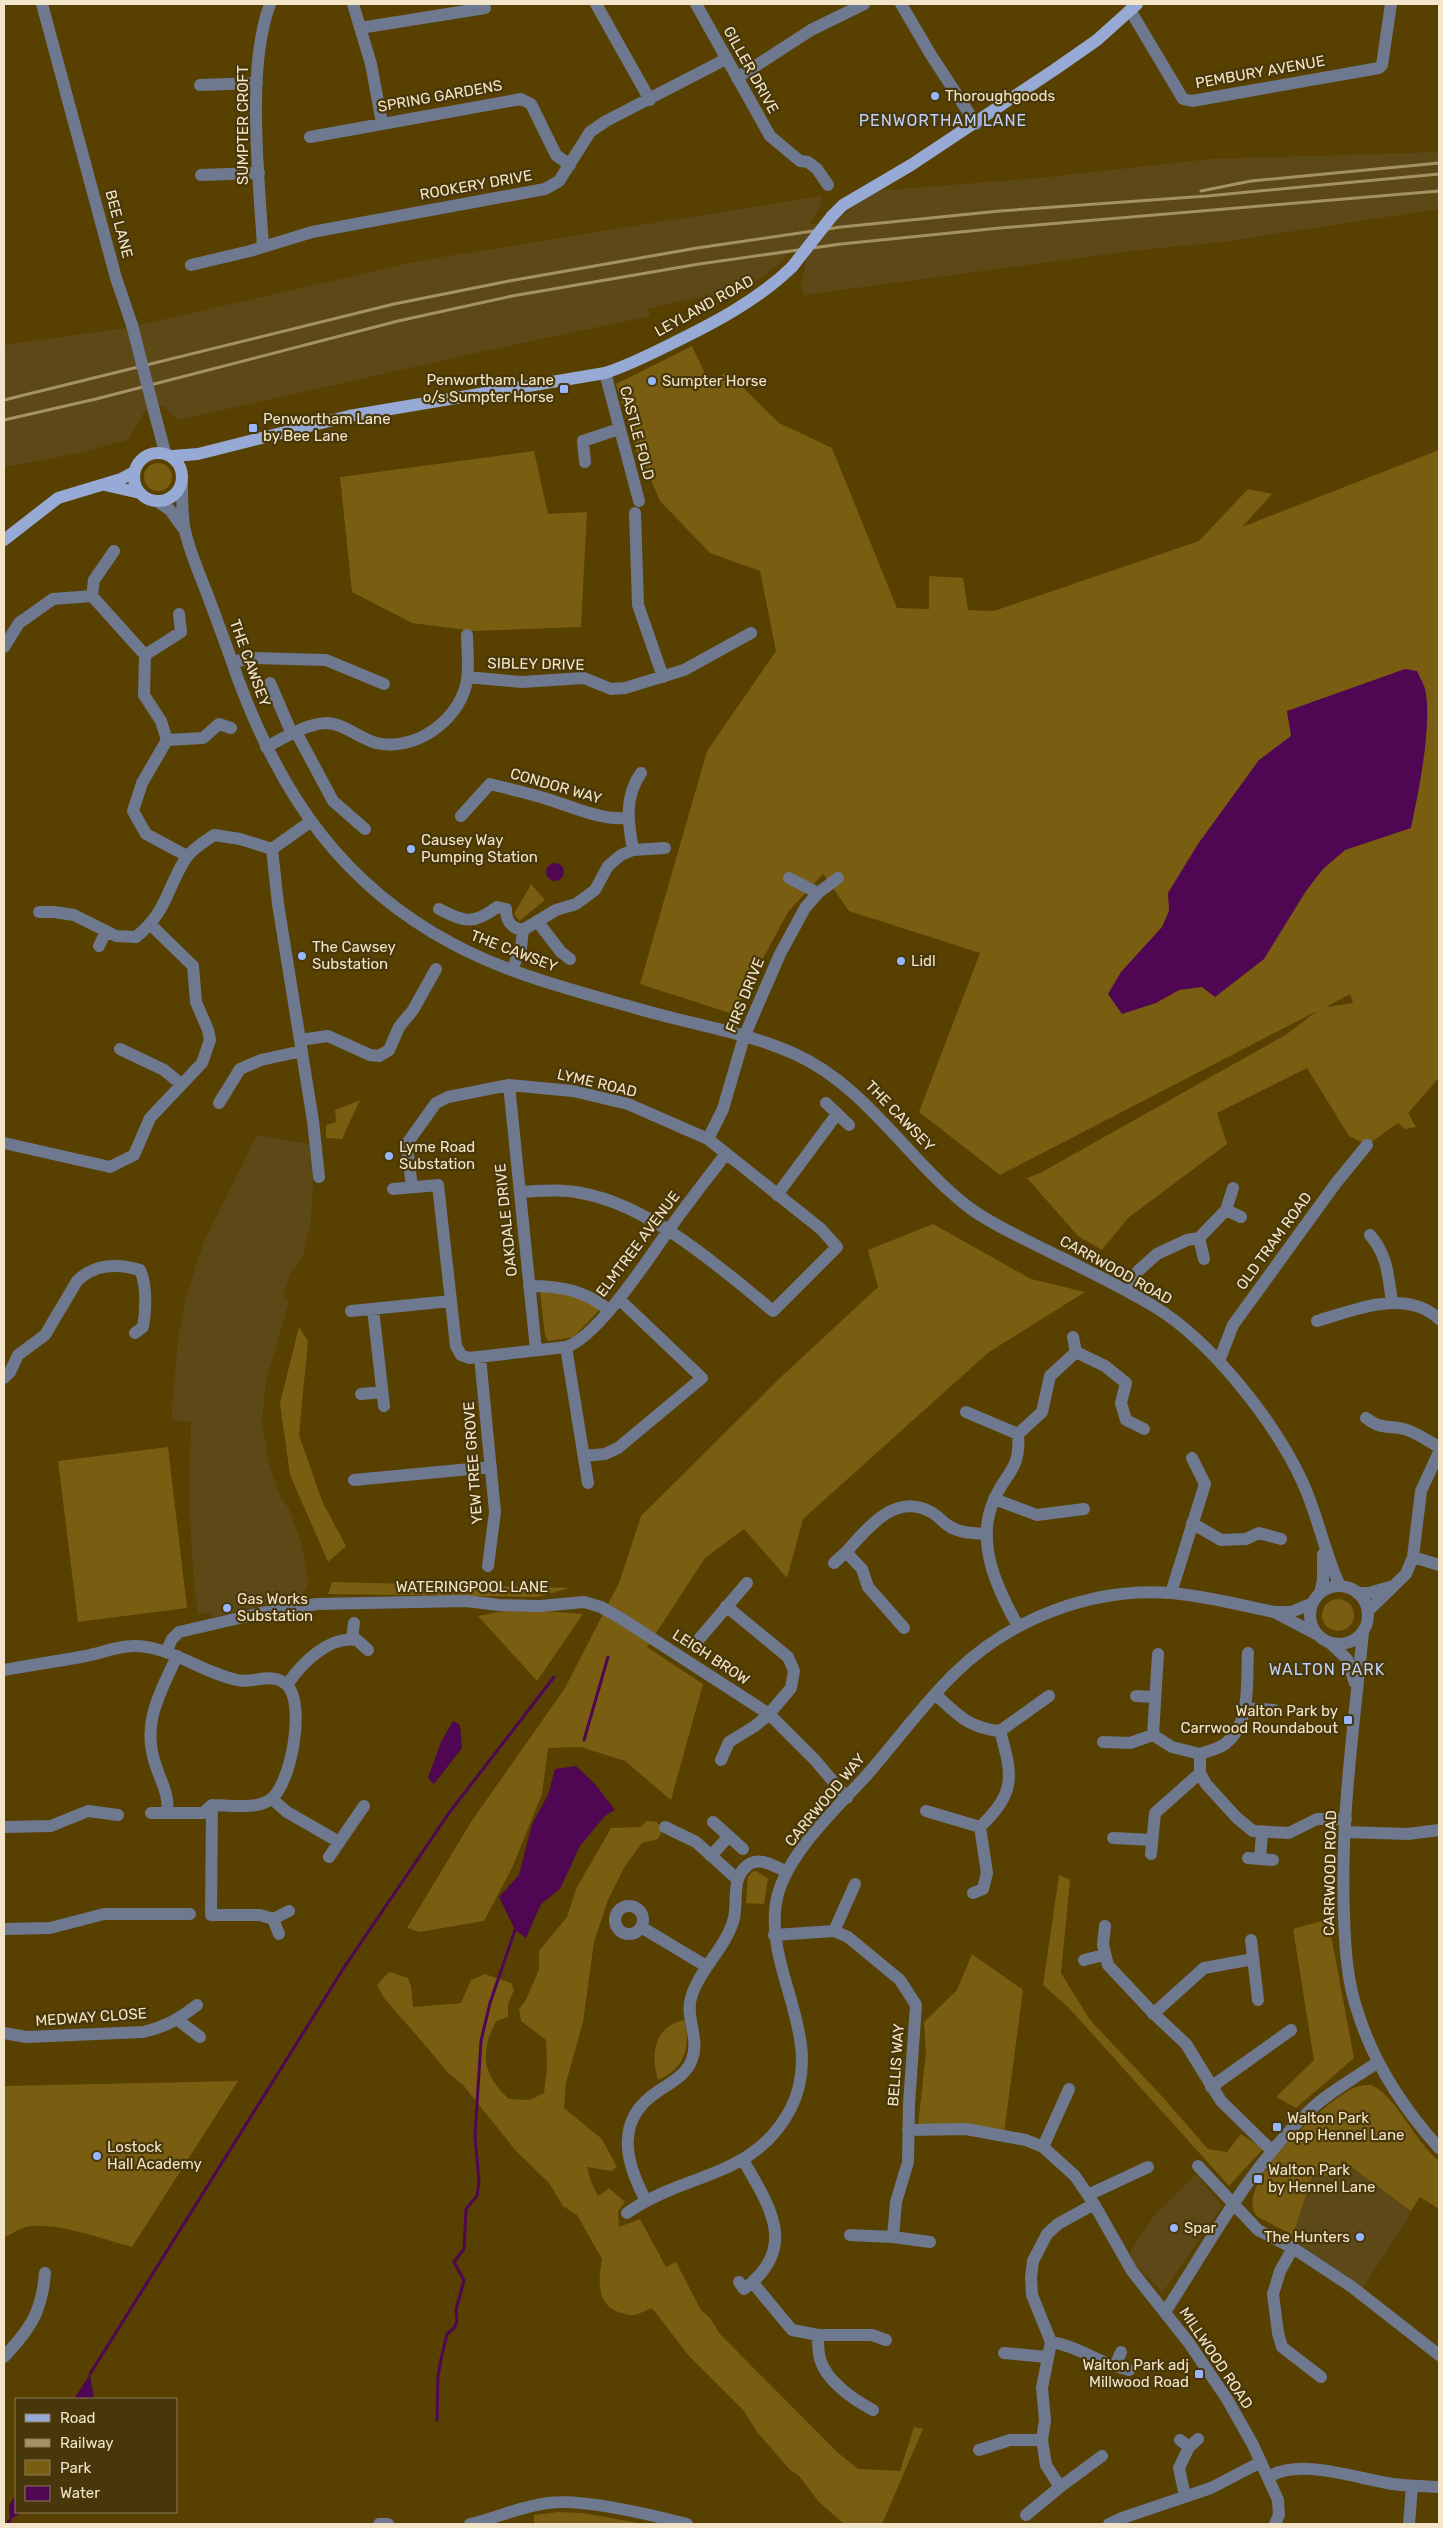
<svg xmlns="http://www.w3.org/2000/svg" width="1443" height="2528" viewBox="0 0 1443 2528" font-family="Rubik,sans-serif">
	<style>
		.built { fill: #5d4917 }
		.green { fill: #795d10; fill-rule: evenodd }
		.water { fill: #4f0653 }
		.lines { fill: none; stroke-linecap: round; stroke-linejoin: round }
		.stream { stroke: #4f0653; stroke-width: 3 }
		.minor { stroke: #6e788e; stroke-width: 12 }
		.major { stroke: #97aad6; stroke-width: 12 }
		.rail { stroke: #a49264; stroke-width: 3 }
		.minor-bridge { stroke: #6e788e; stroke-width: 12 }
		.major-bridge { stroke: #97aad6; stroke-width: 12 }
		.poi-dot { fill: #97b6fd; stroke: #48370a; stroke-width: 2 }
		.labels { text-anchor: middle; dominant-baseline: central; stroke-width: 4.5; stroke-linejoin: round; paint-order: stroke }
		.street-label { font-size: 15px; fill: #f2e5c9; stroke: #48370a }
		.poi-label { font-size: 15px; fill: #f2e5c9; stroke: #48370a; text-anchor: start }
		.neighbourhood-label { font-size: 16px; letter-spacing: 1px; fill: #bed0f8; stroke: #48370a }
	</style>
	<rect width="100%" height="100%" fill="#574000"/>
	<path class="built" d="M1439 152V209L1223 242 1140 250 804 295 801 285 806 260 811 252 787 254 779 264 738 295 698 297 647 309 651 316 503 347 178 420 163 406 144 412 128 440 75 454 4 467V345L126 328 423 260 822 196 820 206 810 224H832L873 191 1039 178 1210 159Z
		M257 1135 309 1144 313 1187 311 1221 302 1259 291 1272 283 1297 289 1302 266 1381 262 1420 269 1464 279 1494 289 1509 301 1543 308 1578 307 1588 302 1595 295 1598 213 1617 206 1612 198 1615 194 1584 189 1500 191 1422 171 1420 178 1339 186 1297 203 1244Z
		M1342 2156 1412 2211 1362 2290 1289 2236 1311 2170Z
		M1196 2174 1222 2206 1163 2292 1135 2265 1130 2252 1156 2213Z"/>
	<path class="green" d="M692 346 709 382 727 372 779 423 832 448 897 608 929 609V576L963 578 968 610 994 611 1199 541 1248 489 1272 494 1242 527 1439 450V1078L1408 1113 1416 1127 1405 1129 1398 1123 1367 1145 1349 1136 1307 1068 1217 1113 1227 1144 1128 1218 1102 1250 1078 1236 1027 1178 1042 1172 1287 1034 1317 1011 1000 1175 919 1112 980 953 849 911 823 874 788 912 733 1014 640 984 707 751 776 651 760 571 710 553 660 501 643 461 638 457 616 384ZM1350 994 1353 1003 1326 1007Z
		M534 451 548 514 587 512 581 627 473 631 412 623 352 592 340 477Z
		M144 477a14 14 0 1 1 28 0a14 14 0 1 1-28 0Z
		M531 884 545 900 519 921 514 914Z
		M360 1100 342 1139 326 1138V1125L336 1122 335 1110Z
		M933 1224 1031 1279 1085 1292 989 1352 803 1519 787 1578 744 1529 705 1558 647 1647 703 1684 671 1800 625 1761 581 1747 548 1748 542 1794 512 1868 484 1921 419 1932 407 1928 471 1822 565 1688 619 1583 641 1516 781 1377 878 1287 868 1250Z
		M540 1291H563L601 1308 574 1337 548 1341 545 1336Z
		M299 1327 308 1341 299 1435 322 1501 346 1546 328 1562 290 1475 280 1403Z
		M168 1447 187 1608 78 1622 58 1461Z
		M332 1582 570 1588 537 1597 328 1594Z
		M1322 1615a16 16 0 1 1 32 0a16 16 0 1 1-32 0Z
		M514 1609 583 1614 537 1681 478 1616Z
		M647 1821 657 1822 662 1831 658 1839 642 1843 625 1866 608 1900 594 1942 583 2022 566 2083 564 2108 602 2139 617 2167 612 2171 587 2167 592 2184 598 2196 609 2188 625 2202 618 2211 619 2227 640 2219 666 2267 676 2262 701 2310 710 2318 720 2334 837 2452 858 2469 900 2471 914 2427 923 2429 882 2524H844L819 2502 799 2476 790 2470 757 2432 744 2411 689 2356 652 2308C646 2310 640 2314 634 2315 630 2316 626 2314 622 2313 596 2307 598 2280 602 2259L577 2215 563 2206 549 2183 516 2151 463 2085 448 2073 430 2051 384 1998 377 1985 389 1972 408 1978 411 1986 413 2007 461 2003 471 1980 485 1974 511 1983 514 1990 508 2004V2017L496 2021C480 2053 482 2074 509 2099L530 2100 544 2093 547 2067 546 2040 521 2021 519 2009 526 2000 539 1969V1951L567 1917 576 1889 611 1828 640 1827Z
		M756 1871 768 1878 764 1904 746 1903 748 1877 752 1872Z
		M1059 1875 1070 1880 1061 1973 1090 2020 1159 2093 1208 2149 1227 2152 1241 2134 1263 2149 1229 2186 1069 2008 1043 1985Z
		M1328 1919 1354 2058 1296 2108 1276 2097 1314 2060 1293 1929Z
		M972 1954 1023 1990 1004 2133 918 2125 926 2053 924 2022 957 1990Z
		M684 2020C691 2047 685 2069 658 2080 650 2056 654 2026 684 2020Z
		M238 2081 132 2247C102 2239 55 2221 25 2227 18 2229 10 2235 4 2238V2086Z
		M1371 2085C1394 2093 1416 2143 1439 2161V2209L1420 2197 1411 2211 1342 2160 1333 2177 1313 2173 1293 2235 1258 2217C1227 2189 1331 2094 1359 2086 1363 2085 1367 2085 1371 2085Z
		M558 2512 583 2513 644 2524H534V2515Z"/>
	<path class="water" d="M1405 669 1417 671C1420 678 1425 686 1426 693 1431 732 1419 789 1411 828L1345 850 1323 869 1306 891 1264 959 1215 997 1202 987 1179 990 1156 1003 1122 1014 1108 994 1121 972 1162 927 1169 911 1168 893 1198 844 1259 760 1291 736 1287 711Z
		M546 872a9 9 0 1 1 18 0a9 9 0 1 1-18 0Z
		M453 1721 460 1725 462 1748 434 1784 428 1778 441 1742Z
		M576 1766 595 1784 615 1810 605 1816 580 1846 560 1889 541 1904 526 1938 515 1930 499 1897 519 1875 532 1824 548 1795 555 1769Z
		M90 2374 94 2399H74Z
		M16 2495V2512H22L10 2520 9 2505Z"/>
	<g class="lines">
		<path class="stream" d="M584 1740 608 1657
			M90 2374 345 1966 449 1813 554 1677
			M437 2420 438 2376 441 2359 447 2334 455 2327 457 2321 456 2310 464 2280 454 2262 464 2249 466 2209 477 2196 479 2182 475 2136 481 2041 490 2003 515 1930
			M7 2524 10 2520"/>
		<path class="minor" d="M42 4 116 278 132 325
			M353 4 371 64 382 123
			M596 4 650 100
			M696 4 770 136 800 161 808 162 817 169 828 185
			M901 4 931 55 976 124
			M1130 10 1183 99 1192 101 1379 68 1382 65 1391 4
			M360 28 485 8
			M737 78 811 30 864 4
			M200 85 257 83
			M310 137 521 99 531 104 556 155 570 165
			M201 175 259 173
			M263 247C259 178 246 68 270 4
			M191 265 250 251 312 232 545 189 559 181 590 132 606 121 726 59
			M605 373 639 501
			M154 411 165 452
			M585 462 583 441 619 429
			M182 483C182 497 182 512 184 526 188 548 198 570 206 591 217 620 228 650 238 679 281 795 342 885 453 944 511 975 576 991 639 1009 690 1024 746 1032 795 1054 867 1087 906 1158 967 1206 985 1220 1006 1230 1026 1240 1069 1262 1114 1282 1155 1307 1212 1342 1274 1421 1302 1481 1318 1515 1324 1552 1340 1586
			M157 501 170 510 183 528
			M635 513 638 605 663 677
			M92 596 94 580 114 551
			M4 647 19 623 53 599 92 596 145 655 144 695 161 721 167 740 142 783 133 811 146 834 187 856
			M145 655 181 632 179 614
			M232 662 252 658 326 660 384 684
			M467 677 522 682 584 678 611 689 625 688 684 670 751 633
			M270 683 292 734
			M296 732 333 801 365 829
			M167 740 203 738 219 724 231 728
			M266 747C284 738 305 724 326 723 343 723 359 738 376 743 414 752 457 722 466 685 470 669 467 651 467 635
			M461 816 490 784C509 789 529 793 547 799 573 807 600 820 627 818
			M310 822 272 849 278 904 313 1121 319 1177
			M633 850C628 822 624 797 641 773
			M789 878 818 893
			M439 909C463 922 474 925 497 907L506 909C506 922 511 928 523 930
			M39 912H54L74 915 116 936 136 937C168 911 166 889 186 858 192 849 205 841 214 835L240 839 272 849
			M537 921 561 952 570 959
			M99 946 106 931
			M512 970 521 948 523 930 556 910 576 904 595 890 608 866 621 855 633 850 665 848
			M300 1040 328 1036 370 1055 379 1056 389 1050 399 1027 413 1010 436 969
			M120 1049 164 1070 181 1084
			M509 1085 536 1350
			M219 1103 240 1069 261 1060 302 1051
			M826 1103 849 1125
			M708 1139 723 1109 744 1037 780 954 805 908 818 893 838 878
			M4 1143 110 1167 134 1155 150 1118 202 1063 210 1040 208 1030 196 1002 193 966 151 925
			M412 1187 407 1148 408 1142 436 1103 448 1097 509 1085 573 1091 628 1104 708 1139 821 1229 837 1247 773 1311C721 1268 650 1205 581 1193 561 1189 540 1191 520 1192
			M1233 1188 1226 1210 1241 1217
			M393 1189 438 1185 456 1346 461 1355 469 1358 566 1347C598 1337 648 1259 668 1231 686 1205 706 1180 725 1155
			M777 1195 837 1114
			M1370 1235C1388 1256 1388 1276 1392 1302
			M1199 1238 1204 1259
			M529 1286C561 1286 584 1290 609 1310
			M1127 1291 1138 1271 1157 1254 1187 1240 1199 1238 1226 1210
			M373 1309 384 1406
			M351 1311 451 1301
			M1317 1321C1355 1310 1405 1288 1439 1319
			M1073 1337 1076 1352
			M566 1347 588 1483
			M480 1357 495 1512 488 1566
			M1219 1361 1233 1325 1336 1183 1367 1145
			M4 1378 10 1372 18 1355 45 1335 77 1281C94 1264 118 1263 140 1270 147 1285 146 1311 143 1327L135 1333
			M361 1394 382 1392
			M966 1412 1018 1434
			M1366 1418C1382 1430 1387 1425 1404 1429 1416 1432 1428 1441 1439 1447
			M584 1456 605 1454 618 1448 702 1378 619 1299
			M354 1480 491 1467
			M994 1499 1037 1515 1084 1509
			M1192 1523 1221 1540 1246 1539 1259 1533 1281 1539
			M1413 1557 1439 1565
			M834 1563 846 1552
			M1310 1615a29 29 0 1 1 58 0a29 29 0 1 1-58 0Z
			M1171 1593 1205 1484 1192 1458
			M1320 1593 1323 1580V1554
			M1357 1593H1369L1393 1586
			M1368 1611 1406 1574 1413 1557 1421 1491 1439 1452
			M1276 1613 1316 1634
			M1018 1626C997 1589 975 1542 994 1500 1006 1471 1021 1471 1018 1434L1042 1412 1050 1376 1076 1352 1105 1366 1126 1383 1121 1403 1126 1420 1144 1429
			M904 1628 868 1587 862 1569 846 1552C868 1528 895 1492 931 1512 937 1515 941 1520 946 1524 957 1533 972 1533 986 1534
			M1363 1632C1354 1726 1340 1821 1344 1916 1345 1948 1347 1982 1358 2013 1374 2064 1404 2109 1439 2148
			M700 1638 747 1583
			M352 1639 354 1623
			M1330 1643 1347 1659 1355 1683
			M166 1652 172 1639 179 1632 261 1613 317 1604 466 1601 499 1605 540 1606 584 1602 601 1607 622 1619 769 1714 815 1760 847 1798
			M1158 1654 1153 1735 1172 1747 1200 1754V1773L1206 1784 1237 1818 1253 1831 1289 1833 1317 1819H1346
			M4 1670C31 1665 59 1661 86 1656 110 1651 126 1642 152 1648 183 1655 205 1673 237 1680 253 1684 272 1671 287 1685 306 1704 291 1784 271 1799 257 1810 229 1805 212 1805L203 1813H151
			M287 1685C301 1664 329 1635 357 1640L368 1650
			M935 1694C957 1714 968 1728 1000 1731 1013 1777 1016 1792 980 1827L987 1873 983 1889 973 1893
			M1136 1696 1155 1697
			M1245 1708 1274 1710
			M1000 1731 1049 1696
			M1103 1742 1130 1743 1153 1735
			M1200 1754C1208 1751 1218 1749 1225 1744 1252 1723 1246 1683 1248 1653
			M721 1760 729 1742 755 1726 769 1714 791 1688 794 1671 788 1657 726 1606
			M272 1799 287 1812 339 1842
			M212 1805 211 1915H260L273 1919 289 1911
			M926 1811 980 1827
			M167 1813C169 1795 163 1786 157 1769 140 1726 159 1695 177 1656
			M713 1822 743 1849
			M4 1827 51 1826 88 1811 118 1815
			M665 1827 696 1842 737 1879
			M1345 1832 1408 1834 1439 1830
			M1113 1838 1152 1840
			M1151 1854 1155 1813 1200 1773
			M711 1856 729 1836
			M329 1857 364 1806
			M1248 1858 1273 1860
			M1260 1859 1262 1833
			M615 1920a14 14 0 1 1 28 0a14 14 0 1 1-28 0Z
			M273 1919 279 1934
			M1105 1926 1103 1945 1108 1965 1153 2013 1186 2044 1221 2101 1272 2151
			M641 1927 706 1966
			M4 1929 50 1928 104 1914H190
			M834 1931 855 1884
			M774 1935 834 1931 848 1937 900 1980 916 2005 909 2104 908 2162 896 2202 893 2237
			M1251 1940 1258 2000
			M1084 1960 1104 1955
			M1153 2014 1204 1968 1253 1959
			M178 2020 200 2037
			M4 2033 26 2037 143 2032C165 2027 179 2019 197 2005
			M1211 2087 1291 2030
			M908 2130 966 2129 1026 2140 1043 2147 1075 2176 1094 2204 1132 2271 1189 2343 1227 2399 1253 2445 1278 2500 1279 2515 1275 2524
			M1043 2147 1069 2089
			M1198 2166 1258 2230 1293 2248 1352 2287 1439 2355
			M1088 2195 1148 2167
			M645 2199C625 2161 615 2120 657 2092 670 2083 687 2075 692 2059 700 2039 685 2017 691 1998 699 1969 727 1947 734 1918 738 1900 731 1877 748 1865 760 1856 776 1867 787 1872
			M627 2213C684 2172 755 2179 791 2108 826 2038 765 1973 776 1903 783 1857 836 1809 866 1776 896 1742 923 1704 955 1673 1011 1618 1093 1587 1171 1593 1206 1596 1240 1605 1274 1612H1291L1313 1603
			M850 2235 893 2237 930 2242
			M1293 2248 1280 2271 1273 2294 1278 2333 1282 2347 1321 2377
			M739 2282 744 2289C799 2248 770 2207 743 2160
			M753 2283 792 2330 818 2335C818 2343 818 2352 820 2359 826 2381 854 2400 873 2410
			M1165 2312C1210 2243 1247 2171 1307 2113 1327 2093 1355 2078 1378 2062
			M818 2335H872L886 2340
			M1051 2342C1077 2346 1092 2359 1115 2366
			M1121 2352 1115 2366 1129 2370
			M1004 2353 1047 2357
			M4 2357C30 2329 42 2312 45 2273
			M1180 2440 1189 2447 1198 2439
			M979 2450 1010 2440H1042
			M1269 2477C1299 2457 1358 2479 1393 2484 1408 2486 1424 2486 1439 2487
			M1060 2487 1102 2456
			M1185 2496 1179 2468 1189 2447
			M1026 2515 1060 2487 1046 2465 1042 2440 1045 2420 1042 2388 1051 2342 1032 2295 1031 2277 1033 2261 1047 2234 1058 2224 1094 2204
			M379 2524H388
			M470 2524C497 2518 521 2506 548 2503 583 2498 652 2515 687 2524
			M1109 2524 1122 2518 1211 2488 1261 2462
			M1409 2524 1412 2486"/>
		<path class="major" d="M832 216 843 205 911 165 1054 70 1097 40 1137 4
			M134 477a24 24 0 1 1 48 0a24 24 0 1 1-48 0Z
			M173 456 198 454 349 416 605 373C627 366 647 356 669 345 712 324 757 301 792 267
			M105 485 140 493
			M4 540 58 498 121 479 134 472"/>
		<path class="rail" d="M1201 191 1251 181 1439 163
			M4 400 394 304 509 281 697 248 841 227 1000 211 1207 196 1439 174
			M4 420 96 399 398 321 512 296 699 264 841 244 1000 228 1439 191"/>
		<path class="minor-bridge" d="M132 325 154 411"/>
		<path class="major-bridge" d="M792 267 832 216"/>
	</g>
	<g class="poi-dot">
		<circle cx="935" cy="96" r="5"/>
		<circle cx="652" cy="381" r="5"/>
		<rect x="559" y="384" width="10" height="10" rx="2.5"/>
		<rect x="248" y="423" width="10" height="10" rx="2.5"/>
		<circle cx="411" cy="849" r="5"/>
		<circle cx="302" cy="956" r="5"/>
		<circle cx="901" cy="961" r="5"/>
		<circle cx="389" cy="1156" r="5"/>
		<circle cx="227" cy="1608" r="5"/>
		<rect x="1343" y="1715" width="10" height="10" rx="2.5"/>
		<rect x="1272" y="2122" width="10" height="10" rx="2.5"/>
		<circle cx="97" cy="2156" r="5"/>
		<rect x="1253" y="2174" width="10" height="10" rx="2.5"/>
		<circle cx="1174" cy="2228" r="5"/>
		<circle cx="1360" cy="2237" r="5"/>
		<rect x="1194" y="2369" width="10" height="10" rx="2.5"/>
	</g>
	<g class="labels">
		<g class="street-label">
			<text transform="translate(751 70) rotate(61)">GILLER DRIVE</text>
			<text transform="translate(1260 72) rotate(-10)">PEMBURY AVENUE</text>
			<text transform="translate(440 96) rotate(-10)">SPRING GARDENS</text>
			<text transform="translate(243 125) rotate(-90)">SUMPTER CROFT</text>
			<text transform="translate(476 185) rotate(-10)">ROOKERY DRIVE</text>
			<text transform="translate(119 224) rotate(75)">BEE LANE</text>
			<text transform="translate(704 306) rotate(-29)">LEYLAND ROAD</text>
			<text transform="translate(637 433) rotate(75)">CASTLE FOLD</text>
			<text transform="translate(250 663) rotate(70)">THE CAWSEY</text>
			<text transform="translate(536 664) rotate(1)">SIBLEY DRIVE</text>
			<text transform="translate(556 786) rotate(16)">CONDOR WAY</text>
			<text transform="translate(514 951) rotate(21)">THE CAWSEY</text>
			<text transform="translate(745 995) rotate(-68)">FIRS DRIVE</text>
			<text transform="translate(597 1083) rotate(13)">LYME ROAD</text>
			<text transform="translate(900 1116) rotate(46)">THE CAWSEY</text>
			<text transform="translate(506 1220) rotate(-96)">OAKDALE DRIVE</text>
			<text transform="translate(1274 1241) rotate(-54)">OLD TRAM ROAD</text>
			<text transform="translate(638 1244) rotate(-53)">ELMTREE AVENUE</text>
			<text transform="translate(1116 1270) rotate(29)">CARRWOOD ROAD</text>
			<text transform="translate(473 1463) rotate(-94)">YEW TREE GROVE</text>
			<text x="472" y="1587">WATERINGPOOL LANE</text>
			<text transform="translate(711 1657) rotate(33)">LEIGH BROW</text>
			<text transform="translate(825 1800) rotate(-50)">CARRWOOD WAY</text>
			<text transform="translate(1330 1873) rotate(-89)">CARRWOOD ROAD</text>
			<text transform="translate(91 2017) rotate(-4)">MEDWAY CLOSE</text>
			<text transform="translate(896 2065) rotate(-86)">BELLIS WAY</text>
			<text transform="translate(1216 2358) rotate(56)">MILLWOOD ROAD</text>
		</g>
		<g class="poi-label">
			<text x="945" y="96">Thoroughgoods</text>
			<text x="554" y="380" text-anchor="end">Penwortham Lane<tspan x="554" dy="17">o/s Sumpter Horse</tspan></text>
			<text x="662" y="381">Sumpter Horse</text>
			<text x="263" y="419">Penwortham Lane<tspan x="263" dy="17">by Bee Lane</tspan></text>
			<text x="421" y="840">Causey Way<tspan x="421" dy="17">Pumping Station</tspan></text>
			<text x="312" y="947">The Cawsey<tspan x="312" dy="17">Substation</tspan></text>
			<text x="911" y="961">Lidl</text>
			<text x="399" y="1147">Lyme Road<tspan x="399" dy="17">Substation</tspan></text>
			<text x="237" y="1599">Gas Works<tspan x="237" dy="17">Substation</tspan></text>
			<text x="1338" y="1711" text-anchor="end">Walton Park by<tspan x="1338" dy="17">Carrwood Roundabout</tspan></text>
			<text x="1287" y="2118">Walton Park<tspan x="1287" dy="17">opp Hennel Lane</tspan></text>
			<text x="107" y="2147">Lostock<tspan x="107" dy="17">Hall Academy</tspan></text>
			<text x="1268" y="2170">Walton Park<tspan x="1268" dy="17">by Hennel Lane</tspan></text>
			<text x="1184" y="2228">Spar</text>
			<text x="1350" y="2237" text-anchor="end">The Hunters</text>
			<text x="1189" y="2365" text-anchor="end">Walton Park adj<tspan x="1189" dy="17">Millwood Road</tspan></text>
		</g>
		<g class="neighbourhood-label">
			<text x="943" y="120">PENWORTHAM LANE</text>
			<text x="1327" y="1669">WALTON PARK</text>
		</g>
	</g>
	<rect width="1443" height="2528" fill="none" stroke="#f2e5c9" stroke-width="10"/>
	<rect x="15" y="2398" width="162" height="115" fill="#48370a" stroke="#8c7d56"/>
	<rect x="25" y="2414" width="25" height="8" fill="#97aad6" stroke="#8c7d56"/>
	<text x="60" y="2423" font-size="15" fill="#f2e5c9">Road</text>
	<rect x="25" y="2439" width="25" height="8" fill="#a49264" stroke="#8c7d56"/>
	<text x="60" y="2448" font-size="15" fill="#f2e5c9">Railway</text>
	<rect x="25" y="2460" width="25" height="15" fill="#795d10" stroke="#8c7d56"/>
	<text x="60" y="2473" font-size="15" fill="#f2e5c9">Park</text>
	<rect x="25" y="2486" width="25" height="15" fill="#4f0653" stroke="#8c7d56"/>
	<text x="60" y="2498" font-size="15" fill="#f2e5c9">Water</text>
</svg>
